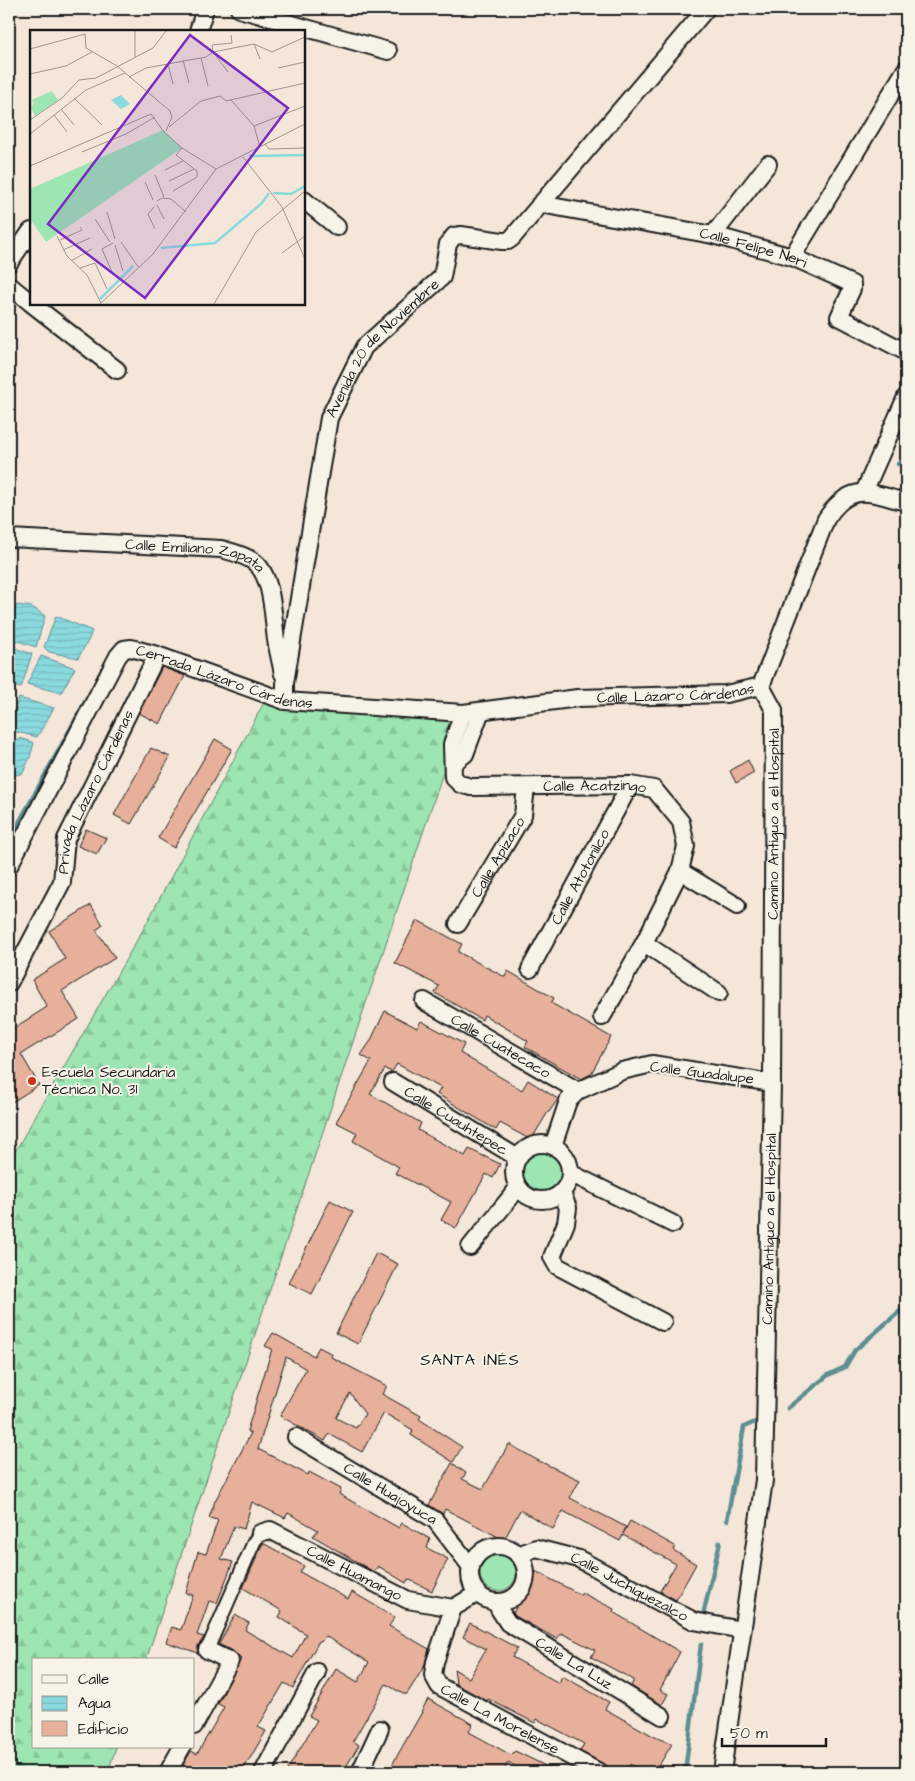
<svg xmlns="http://www.w3.org/2000/svg" width="915" height="1781" viewBox="0 0 915 1781" font-family="'Architects Daughter',sans-serif">
	<style>
		.green { fill: #9de6b4; stroke: #5c8168 }
		.forest { fill: url(#forest-firs); stroke: #5c8168 }
		.water { fill: url(#water-rules); stroke: #5d8e91 }
		.lines { fill: none; stroke-linecap: round; stroke-linejoin: round }
		.stream { stroke: #5d8e91; stroke-width: 4.5 }
		.building { fill: #e6b09b; stroke: #1c1c1c; fill-rule: evenodd }
		.pedestrian-casing { stroke: #1c1c1c; stroke-width: 16 }
		.minor-casing { stroke: #1c1c1c; stroke-width: 20 }
		.pedestrian { stroke: #f7f3e8; stroke-width: 12 }
		.minor { stroke: #f7f3e8; stroke-width: 16 }
		.poi-dot { fill: #c8321e; stroke: #f7f3e8; stroke-width: 2 }
		.labels { text-anchor: middle; dominant-baseline: central; stroke-width: 4; stroke-linejoin: round; paint-order: stroke }
		.street-label { font-size: 15px; fill: #1c1c1c; stroke: #f7f3e8 }
		.poi-label { font-size: 15px; fill: #1c1c1c; stroke: #f7f3e8; text-anchor: start }
		.neighbourhood-label { font-size: 16px; letter-spacing: 1px; fill: #1c1c1c; stroke: #f7f3e8 }
		.inset-river { fill: none; stroke: #89dadf; stroke-width: 2.5 }
		.inset-road { fill: none; stroke: #9e958d; stroke-width: 1 }
		.view { fill: #7b2cbf; fill-opacity: 0.15; stroke: #7b2cbf; stroke-width: 2.5 }
		.inset-edge { fill: none; stroke: #1c1c1c; stroke-width: 2.5 }
	</style>
	<defs>
		<pattern id="forest-firs" width="22" height="20" patternUnits="userSpaceOnUse" patternTransform="scale(1.25)"><rect width="22" height="20" fill="#9de6b4"/><path d="M5 1l3.5 6h-7zM16 11l3.5 6h-7z" fill="#87c59a"/></pattern>
		<pattern id="water-rules" width="6" height="5" patternUnits="userSpaceOnUse" patternTransform="scale(1.25)"><rect width="6" height="5" fill="#89dadf"/><path d="M0 2.5h6" fill="none" stroke="#76babf"/></pattern>
	</defs>
	<rect width="100%" height="100%" fill="#f4e6d9"/>
	<filter id="ink" filterUnits="userSpaceOnUse"><feTurbulence type="fractalNoise" baseFrequency=".02" numOctaves="2"/><feDisplacementMap in="SourceGraphic" scale="10" xChannelSelector="R" yChannelSelector="G"/><feConvolveMatrix kernelMatrix="1 2 1 2 8 2 1 2 1" color-interpolation-filters="sRGB"/></filter>
	<g filter="url(#ink)">
		<path class="green" d="M521 1173a21 21 0 1 1 42 0a21 21 0 1 1-42 0Z
			M480 1573a18 18 0 1 1 36 0a18 18 0 1 1-36 0Z"/>
		<path class="forest" d="M268 695 463 713 146 1660H34V1747H116L108 1772H9V1162L144 928Z"/>
		<path class="water" d="M17 605 32 607 45 616 36 647 9 638V622Z
			M56 616 92 631 88 641 78 658 49 652 44 647Z
			M9 646 32 654 21 688 9 685Z
			M41 656 75 668 61 693 27 684Z
			M19 698 54 708 37 737 9 730V724Z
			M20 738 34 743 30 757 23 773 16 775 9 774V748Z"/>
		<g class="lines">
			<path class="stream" d="M898 464 906 458
				M97 679 109 658
				M9 841 90 693
				M788 1408 828 1375 845 1367 855 1350 906 1306
				M727 1520 744 1427 755 1422
				M704 1611 720 1542
				M685 1772 701 1644"/>
		</g>
		<path class="building" d="M162 667 185 676 160 724 139 713Z
			M215 739 232 749 174 848 158 838Z
			M151 748 170 757 131 824 114 815Z
			M748 760 754 773 736 783 730 771Z
			M86 829 106 838 97 854 78 846Z
			M91 905 103 925 96 930 115 958 62 991 79 1019 21 1054 39 1085 9 1104V1031L47 1007 32 980 65 959 49 931Z
			M417 920 462 944 458 952 505 977 508 971 554 998 551 1003 611 1037 591 1074 581 1079 525 1047 528 1041 484 1015 482 1020 435 993 439 986 395 963Z
			M385 1011 417 1028 421 1021 464 1044 460 1053 522 1090 528 1080 558 1099 549 1112H548L531 1140 500 1123 496 1130 437 1094 441 1088 397 1064 392 1072 385 1069 370 1094 421 1123 418 1130 465 1156 469 1149 500 1164 493 1178 486 1174 456 1228 441 1220 451 1202 395 1173 399 1167 353 1141 357 1133 336 1122 371 1061 361 1055 370 1042Z
			M330 1200 353 1212 312 1294 289 1283Z
			M376 1253 398 1264 358 1344 336 1333Z
			M273 1333 314 1356 319 1347 332 1354 331 1357 387 1386 382 1394 421 1416 419 1419 462 1447 453 1462 411 1435 413 1430 384 1413 362 1452 329 1434 325 1441 280 1416 306 1369 286 1357 258 1449 308 1475 309 1472 341 1489 339 1494 399 1528 402 1523 430 1539 427 1548 448 1559 432 1591 408 1579 406 1583 378 1566 374 1572 313 1536 318 1530 288 1513 285 1518 252 1502 244 1529 234 1526 221 1559 233 1562 217 1603 209 1601 197 1635 204 1637 198 1646V1653L166 1642 172 1627 181 1630 193 1595 186 1593 198 1552 206 1554 218 1520 209 1518 215 1501 251 1433 247 1431 272 1349 265 1346ZM350 1393 365 1414 356 1428 336 1418Z
			M509 1444 537 1460 580 1480 570 1498 626 1527 623 1534 630 1521 675 1546 673 1550 696 1564 676 1600 660 1591 676 1564 623 1535 620 1541 563 1511 553 1529 520 1510 504 1540 445 1509 443 1514 429 1505 452 1463 466 1473 462 1479 483 1489Z
			M263 1543 304 1566 300 1572 348 1599 352 1592 395 1617 389 1626 429 1649 424 1667 407 1694H403L386 1684 353 1741 359 1745 343 1772H286L317 1720 309 1716 336 1669 358 1682 369 1662 325 1636 321 1642 319 1641 293 1688 284 1683 258 1727 266 1731 242 1772H179L191 1751 197 1754 224 1707 218 1704 241 1659 234 1652 219 1644 235 1615 249 1623 245 1630 293 1658 306 1634 279 1617 282 1611 243 1588Z
			M535 1571 581 1595 582 1593 614 1609 613 1612 680 1652 660 1690 668 1694 662 1705 631 1686 634 1680 591 1657 595 1650 561 1633 557 1639 515 1616 513 1613Z
			M470 1623 517 1648 512 1657 559 1683 562 1676 609 1702 605 1709 655 1737 672 1744 655 1772H645L630 1764 625 1772H618L580 1751 584 1744 537 1719 535 1723 488 1699 487 1701 456 1684 454 1669 469 1678 486 1649 463 1637Z
			M428 1699 473 1724 469 1732 511 1755 515 1751 558 1772H526L508 1762 503 1772H388L422 1712H421Z"/>
		<g class="lines">
			<g class="pedestrian-casing">
				<path id="pedestrian" d="M207 1650 254 1542 260 1533"/>
			</g>
			<g class="minor-casing">
				<g id="minor">
					<path d="M239 9 388 51"/>
					<path d="M198 31 205 9"/>
					<path d="M304 200 337 227"/>
					<path id="s1" d="M540 204 713 235 792 257 852 284V289L839 317 906 352"/>
					<path d="M713 235 768 164"/>
					<path d="M792 257 906 69"/>
					<path d="M9 263 31 231"/>
					<path d="M9 285 31 303"/>
					<path d="M32 304 117 370"/>
					<path d="M864 492 906 397"/>
					<path id="s2" d="M9 538 221 549C232 552 243 554 253 561 273 574 273 618 276 640 278 651 281 663 283 674"/>
					<path d="M761 686 826 519C851 481 869 493 906 502"/>
					<path id="s3" d="M285 701V683L329 418 364 347 442 277 448 244 454 236 461 235 502 241H508L512 238 706 9"/>
					<path id="s4" d="M463 713 452 744 453 777 460 784 471 787 630 785 654 789 681 822 686 846 680 871 644 943 602 1017"/>
					<path d="M453 763 465 754 481 711"/>
					<path id="s5" d="M9 866 118 656 124 649 131 648 157 655 285 701 463 713 578 698 726 694 761 686"/>
					<path d="M680 871 737 906"/>
					<path id="s6" d="M458 924 523 815 526 787"/>
					<path d="M644 943 719 993"/>
					<path id="s7" d="M530 969 630 785"/>
					<path id="s8" d="M9 983 62 882 66 839 157 655"/>
					<path id="s9" d="M424 1001 578 1091"/>
					<path id="s10" d="M393 1082 518 1158"/>
					<circle cx="542" cy="1172" r="28"/>
					<path d="M553 1146 568 1101 578 1091 622 1071 652 1064 772 1083"/>
					<path d="M570 1173 673 1224"/>
					<path d="M562 1193 568 1208 566 1223 552 1257 557 1266 663 1322"/>
					<path d="M470 1247 518 1188"/>
					<path id="s11" d="M296 1437 435 1520 471 1567"/>
					<path id="s12" d="M260 1533 270 1530 408 1600 453 1608"/>
					<circle cx="498" cy="1574" r="28"/>
					<path id="s13" d="M518 1555 536 1548 579 1559 694 1621 742 1630"/>
					<path id="s14" d="M478 1593 453 1608 435 1662 433 1675 439 1686 599 1772"/>
					<path id="s15" d="M497 1602 499 1609 508 1623 662 1716"/>
					<path d="M194 1726 230 1661 207 1650"/>
					<path d="M168 1772 182 1747"/>
					<path d="M263 1772 317 1672"/>
					<path d="M360 1772 380 1729"/>
					<path id="s16" d="M722 1772 764 1480 772 1083 774 710 761 686"/>
				</g>
			</g>
			<use href="#pedestrian" class="pedestrian"/>
			<use href="#minor" class="minor"/>
		</g>
	</g>
	<circle class="poi-dot" cx="32" cy="1081" r="5"/>
	<g class="labels">
		<g class="street-label">
			<text stroke="none"><textPath href="#s1" startOffset="218">Calle Felipe Neri</textPath></text>
			<text stroke="none"><textPath href="#s3" startOffset="376">Avenida 20 de Noviembre</textPath></text>
			<text stroke="none"><textPath href="#s2" startOffset="188">Calle Emiliano Zapata</textPath></text>
			<text stroke="none"><textPath href="#s5" startOffset="351">Cerrada Lázaro Cárdenas</textPath></text>
			<text stroke="none"><textPath href="#s5" startOffset="808">Calle Lázaro Cárdenas</textPath></text>
			<text stroke="none"><textPath href="#s4" startOffset="211">Calle Acatzingo</textPath></text>
			<text stroke="none"><textPath href="#s8" startOffset="211">Privada Lázaro Cárdenas</textPath></text>
			<text stroke="none"><textPath href="#s16" startOffset="951">Camino Antiguo a el Hospital</textPath></text>
			<text stroke="none"><textPath href="#s6" startOffset="78">Calle Apizaco</textPath></text>
			<text stroke="none"><textPath href="#s7" startOffset="105">Calle Atotonilco</textPath></text>
			<text stroke="none"><textPath href="#s9" startOffset="89">Calle Cuatecaco</textPath></text>
			<text transform="translate(702 1073) rotate(7)">Calle Guadalupe</text>
			<text stroke="none"><textPath href="#s10" startOffset="74">Calle Cuauhtepec</textPath></text>
			<text stroke="none"><textPath href="#s16" startOffset="546">Camino Antiguo a el Hospital</textPath></text>
			<text stroke="none"><textPath href="#s11" startOffset="110">Calle Huajoyuca</textPath></text>
			<text stroke="none"><textPath href="#s12" startOffset="105">Calle Huamango</textPath></text>
			<text stroke="none"><textPath href="#s13" startOffset="121">Calle Juchiquezalco</textPath></text>
			<text stroke="none"><textPath href="#s15" startOffset="101">Calle La Luz</textPath></text>
			<text stroke="none"><textPath href="#s14" startOffset="181">Calle La Morelense</textPath></text>
		</g>
		<g class="poi-label">
			<text x="42" y="1072">Escuela Secundaria<tspan x="42" dy="17">Técnica No. 31</tspan></text>
		</g>
		<g class="neighbourhood-label">
			<text x="470" y="1360">SANTA INÉS</text>
		</g>
	</g>
	<g transform="translate(30 30)">
		<rect width="275" height="275" fill="#f4e6d9"/>
		<path d="M133 100 152 118 16 212 0 189V159Z" fill="#9de6b4"/>
		<path d="M22 61 28 70 5 86 1 77 4 74 2 70Z" fill="#9de6b4"/>
		<path d="M91 65 100 74 91 79 81 70Z" fill="#89dadf"/>
		<path class="inset-river" d="M219 126 275 125M243 163 261 164 275 156M131 218 185 213 232 173 239 163M70 269 103 236"/>
		<path class="inset-road" d="M224 14 230 29M0 19 55 4 56 18 87 36 140 81 142 87 136 101M105 27V1M171 28 178 56M153 30 159 53M138 34 143 54M248 38 275 32M198 42 183 22 182 15 202 13 201 5M0 44 36 36 62 22M99 47 116 38 176 27 183 22 224 14 242 22 275 7M44 68 72 95M201 70 224 96 230 117M31 79 44 95M24 85 37 102M0 90 32 68 49 50 66 48 123 18 136 1M224 96 275 76M139 97 171 71 190 66 196 71 275 53M0 104 56 60 95 43M235 114 239 119 275 118M52 122 96 104 125 87M213 127 252 177 275 229M0 136 121 84 134 102 152 118 186 139M186 139 275 94M135 140 153 131M125 145 134 167M139 151 164 139M115 152 123 170M143 161 167 147V141L146 125 152 118M127 171 132 168 141 169 156 182M127 175 134 189M124 177 118 184 125 199M77 182 85 209M65 189 80 212M27 206 37 226 57 245 71 273M30 210 52 200 50 197M91 212 109 238M85 215 93 241M33 220 60 208M252 223 275 206M41 231 62 219M50 238 65 233 77 259M82 242 72 219 83 213M70 274 123 224 186 139M184 274 226 202 275 161"/>
		<path class="view" d="M160 5 258 78 115 268 18 194Z"/>
		<rect width="275" height="275" class="inset-edge"/>
	</g>
	<rect width="915" height="1781" fill="none" stroke="#f7f3e8" stroke-width="30"/>
	<rect x="15" y="15" width="885" height="1751" fill="none" stroke="#1c1c1c" stroke-width="2" filter="url(#ink)"/>
	<rect x="32" y="1658" width="162" height="90" fill="#f7f3e8" stroke="#9f9d96"/>
	<rect x="42" y="1675" width="25" height="8" fill="#f7f3e8" stroke="#9f9d96"/>
	<text x="78" y="1684" font-size="15" fill="#1c1c1c">Calle</text>
	<rect x="42" y="1696" width="25" height="15" fill="url(#water-rules)" stroke="#9f9d96"/>
	<text x="78" y="1708" font-size="15" fill="#1c1c1c">Agua</text>
	<rect x="42" y="1721" width="25" height="15" fill="#e6b09b" stroke="#9f9d96"/>
	<text x="78" y="1734" font-size="15" fill="#1c1c1c">Edificio</text>
	<path d="M722 1738v8h104v-8" fill="none" stroke="#1c1c1c" stroke-width="2.5"/>
	<text x="730" y="1738" font-size="15" fill="#1c1c1c" stroke="#f7f3e8" stroke-width="4" paint-order="stroke">50 m</text>
</svg>
